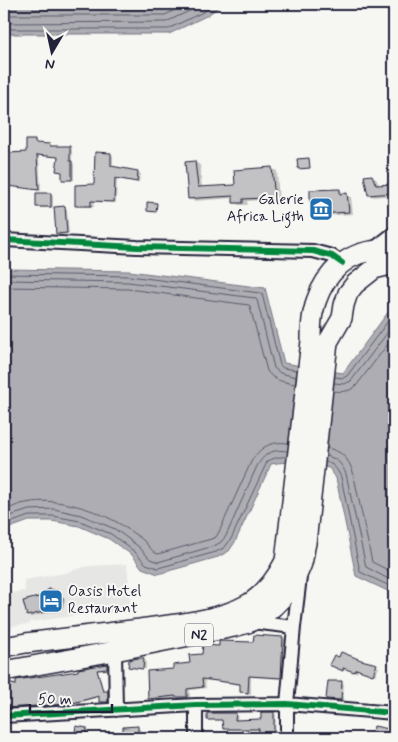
<svg xmlns="http://www.w3.org/2000/svg" width="398" height="742" viewBox="0 0 398 742" font-family="Mynerve,sans-serif">
	<style>
		.built { fill: #e6e6e4 }
		.water { fill: #adadb3; stroke: #757583 }
		.shadow { fill: #0003 }
		.lines { fill: none; stroke-linecap: round; stroke-linejoin: round }
		.shore { stroke: #5a5a6b; stroke-width: 1 }
		.building { fill: #c2c2c4; stroke: #22223b }
		.minor-casing { stroke: #22223b; stroke-width: 16 }
		.highway-casing { stroke: #22223b; stroke-width: 22 }
		.minor { stroke: #f6f6f2; stroke-width: 12 }
		.highway { stroke: #f6f6f2; stroke-width: 19 }
		.cycleway-casing { stroke: #f6f6f2; stroke-width: 9 }
		.cycleway { stroke: #00873e; stroke-width: 6 }
		.labels { text-anchor: middle; dominant-baseline: central; stroke-width: 4; stroke-linejoin: round; paint-order: stroke }
		.shield { fill: #f6f6f2; stroke: #626272; stroke-width: 1 }
		.shield-label { font-size: 14px; font-weight: bold; fill: #22223b }
		.poi-label { font-size: 15px; fill: #22223b; stroke: #f6f6f2; text-anchor: end }
	</style>
	<rect width="100%" height="100%" fill="#f6f6f2"/>
	<filter id="ink" filterUnits="userSpaceOnUse"><feTurbulence type="fractalNoise" baseFrequency=".02" numOctaves="2"/><feDisplacementMap in="SourceGraphic" scale="10" xChannelSelector="R" yChannelSelector="G"/><feConvolveMatrix kernelMatrix="1 2 1 2 8 2 1 2 1" color-interpolation-filters="sRGB"/></filter>
	<g filter="url(#ink)">
		<path class="built" d="M127 564 131 611 72 616 30 622V624L12 626V630L4 631V583H9L11 593 25 591 24 580 65 573 87 566Z"/>
		<path class="water" d="M4 4H222L208 15 169 34H4Z
			M4 269 129 271 265 288 284 363 343 373 389 311H394V594L356 576 336 478 329 468C311 464 290 460 271 464L235 542 229 551 218 557 158 574 142 568 132 555 109 539 79 526 52 521H29L4 530Z"/>
		<path class="shadow" d="M4 140 7 141 5 154 27 153 35 141 37 142V144L49 145 52 147 70 148 72 149V163L74 164V180H65L63 179V172L59 157 39 156 41 191 11 186 9 196 4 195Z
			M111 154 113 156V168L138 172 141 174 139 182 117 179 116 203 94 202V207H79L76 206 95 186Z
			M195 162 200 165 202 188 236 186 235 171 272 169 277 171 279 203H271L266 200 247 201 248 205H239L234 203V198L194 201 189 199Z
			M372 176 376 179 380 186 393 185 394 184V195L374 197 369 195Z
			M339 190 344 192V195H347L351 197 353 214 324 216 319 213V204H316L312 201Z
			M50 194 53 195V208H40L37 207Z
			M65 207 67 209 69 234 60 235 57 233Z
			M57 592 60 594 65 600 63 608 57 612 54 611 31 617 28 615Z
			M283 638 286 640 284 679 251 677V694L244 693 241 692V685L205 680 206 688 190 690V698H179L177 697 152 700 149 698 175 670 191 664 203 655 220 647Z
			M144 660 146 661V669L132 668 129 667Z
			M361 661 379 667 376 675 358 669 357 673 345 668V671L331 665Z
			M107 665 109 666V670L98 671 104 692 109 694 110 702H102L100 701V697L72 705 4 708V683L17 686Z
			M342 683 344 684 343 701 330 700 328 698Z
			M235 714 238 715 237 721 262 720V714H274L276 715 275 738H259L260 730H227L224 728 223 720H210L208 719Z
			M390 722H394V738H374L375 728 388 730Z
			M137 728 140 729 141 738H125L124 729Z
			M87 729 89 730 88 737 94 738H79L75 736Z"/>
		<g class="lines">
			<path class="shore" d="M4 15H165L187 4
				M4 23 166 22 204 4
				M4 29H168L205 11 214 4
				M4 274 129 276 260 293 262 294 280 365 283 368 297 370
				M4 280 128 282 255 298 257 300 274 368 280 373 296 377
				M4 287 128 289 249 305 250 307 267 371C274 381 284 382 295 384
				M335 377 343 378 347 376 391 317 394 316
				M334 383 344 384 351 381 394 324
				M333 391C342 392 349 392 356 386L394 336
				M327 448C342 451 348 458 353 472L372 562 394 573
				M326 456C337 458 342 464 346 474L366 567 394 582
				M326 462C334 464 337 469 341 477L360 572 394 588
				M4 511C11 508 18 504 26 503 58 496 103 511 129 530 134 534 140 537 144 541 149 546 152 552 158 554L211 539 216 537 219 532 251 462C260 447 270 441 288 443
				M4 518 29 510 54 509 81 515 115 529 139 547 150 559 158 562 214 546 221 542 226 536 257 466C265 453 272 449 287 451
				M4 525 29 516H53L80 521 111 534 135 552 146 564 158 568 216 552 225 547 231 539 267 462C272 458 281 456 287 457"/>
		</g>
		<path class="building" d="M26 140H35V143L50 144V146H70V161H72V180H62V172L56 171 58 157 37 155 39 190 8 186V153L26 152Z
			M95 152 111 153V166L138 171 137 182 115 178 114 202 91 201V206H75V185L94 184Z
			M309 158 310 168 298 169 297 159Z
			M195 161 198 187 235 185 234 170 272 167 275 201H265V198L243 199V203H233V196L199 198 188 199 185 162Z
			M372 175 376 185 394 184V193L368 195 364 176Z
			M340 189V194L347 193 349 212 318 214 317 202H310V190Z
			M36 193H51V207H36Z
			M147 202 157 203 156 212 147 211Z
			M65 206 67 233 56 234 54 207Z
			M49 589 58 591 63 598 61 606 54 611 50 610 27 616 23 601 42 596V594Z
			M254 635 283 637 281 678 249 676 248 693 240 692V684L202 679 203 687 187 689V697H175V696L148 699 147 671 173 669V665L190 663 189 655 202 654 203 645 219 646V641L253 642Z
			M341 652 361 660 377 664 373 675 356 669 354 672 343 668V671L329 665 334 655 339 657Z
			M138 658H144L143 669 128 667 129 660Z
			M107 664V669L97 670 103 691H108V702H99V696L69 704 4 708V682L16 685V680L78 671V669Z
			M328 681H342L341 700 326 699Z
			M261 712H274V731L273 738H258L259 729H223L222 720H207V713H236L235 720 261 719Z
			M76 726 87 728 86 738H74Z
			M138 726V738H123V727Z
			M374 726 394 730V738H372Z"/>
		<g class="lines">
			<g class="minor-casing">
				<path id="minor" d="M4 240 137 247 313 251 332 256 342 263
					M371 251 394 233
					M252 622 294 627
					M115 651 116 710
					M4 716 196 705 287 704 394 713
					M196 738V705
					M287 738V704L294 627 300 577"/>
			</g>
			<g class="highway-casing">
				<path id="highway" d="M4 647 26 643C64 638 102 634 140 629 174 624 218 621 248 604 265 594 276 579 285 561L311 341C311 332 311 322 313 313 319 283 339 256 371 251 378 249 387 250 394 250
					M4 671 115 651 234 627C240 625 247 624 252 621 275 610 292 590 301 566 304 559 304 550 306 543L328 342 342 318 344 305 348 293 355 284 374 269 394 264"/>
			</g>
			<use href="#minor" class="minor"/>
			<use href="#highway" class="highway"/>
			<g class="cycleway-casing">
				<path id="cycleway" d="M4 240 137 247 313 251 332 256 342 263
					M4 716 196 705 287 704 394 713"/>
			</g>
			<use href="#cycleway" class="cycleway"/>
		</g>
	</g>
	<defs>
		<g id="museum-square" transform="scale(1.25)"><rect x="-9" y="-9" width="18" height="18" rx="4" fill="#1f6fb2" stroke="#f6f6f2"/><path d="M0-6L6-3V-2H-6V-3ZM-5-1h2V3h-2ZM-1-1h2V3h-2ZM3-1h2V3H3ZM-6 4H6V6H-6Z" fill="#fff"/></g>
		<g id="hotel-square" transform="scale(1.25)"><rect x="-9" y="-9" width="18" height="18" rx="4" fill="#1f6fb2" stroke="#f6f6f2"/><path d="M-6-4.5h1.5V1H6V5H4.5V3h-9V5H-6ZM-4 0a1.8 1.8 0 1 1 3.6 0ZM.5 0V-2.5h3Q6-2.5 6 0Z" fill="#fff"/></g>
	</defs>
	<g fill-rule="evenodd">
		<use href="#museum-square" x="321" y="209"/>
		<use href="#hotel-square" x="51" y="601"/>
	</g>
	<g class="labels">
		<rect class="shield" x="185" y="623.5" width="28" height="23" rx="4"/>
		<g class="shield-label">
			<text x="199" y="635">N2</text>
		</g>
		<g class="poi-label">
			<text x="304" y="200">Galerie<tspan x="304" dy="17">Africa Ligth</tspan></text>
			<text x="68" y="592" text-anchor="start">Oasis Hotel<tspan x="68" dy="17">Restaurant</tspan></text>
		</g>
	</g>
	<rect width="398" height="742" fill="none" stroke="#f6f6f2" stroke-width="20"/>
	<rect x="10" y="10" width="378" height="722" fill="none" stroke="#22223b" stroke-width="2" filter="url(#ink)"/>
	<g transform="translate(52 52) rotate(189)" stroke="#f6f6f2" stroke-width="4" paint-order="stroke">
	<path d="M0-4L9 19L0 12L-9 19Z" fill="#22223b"/>
	<text y="-8" font-size="14" font-weight="bold" text-anchor="middle" fill="#22223b">N</text>
	</g>
	<path d="M30 704v8h82v-8" fill="none" stroke="#22223b" stroke-width="2.5"/>
	<text x="38" y="704" font-size="15" fill="#22223b" stroke="#f6f6f2" stroke-width="4" paint-order="stroke">50 m</text>
</svg>
